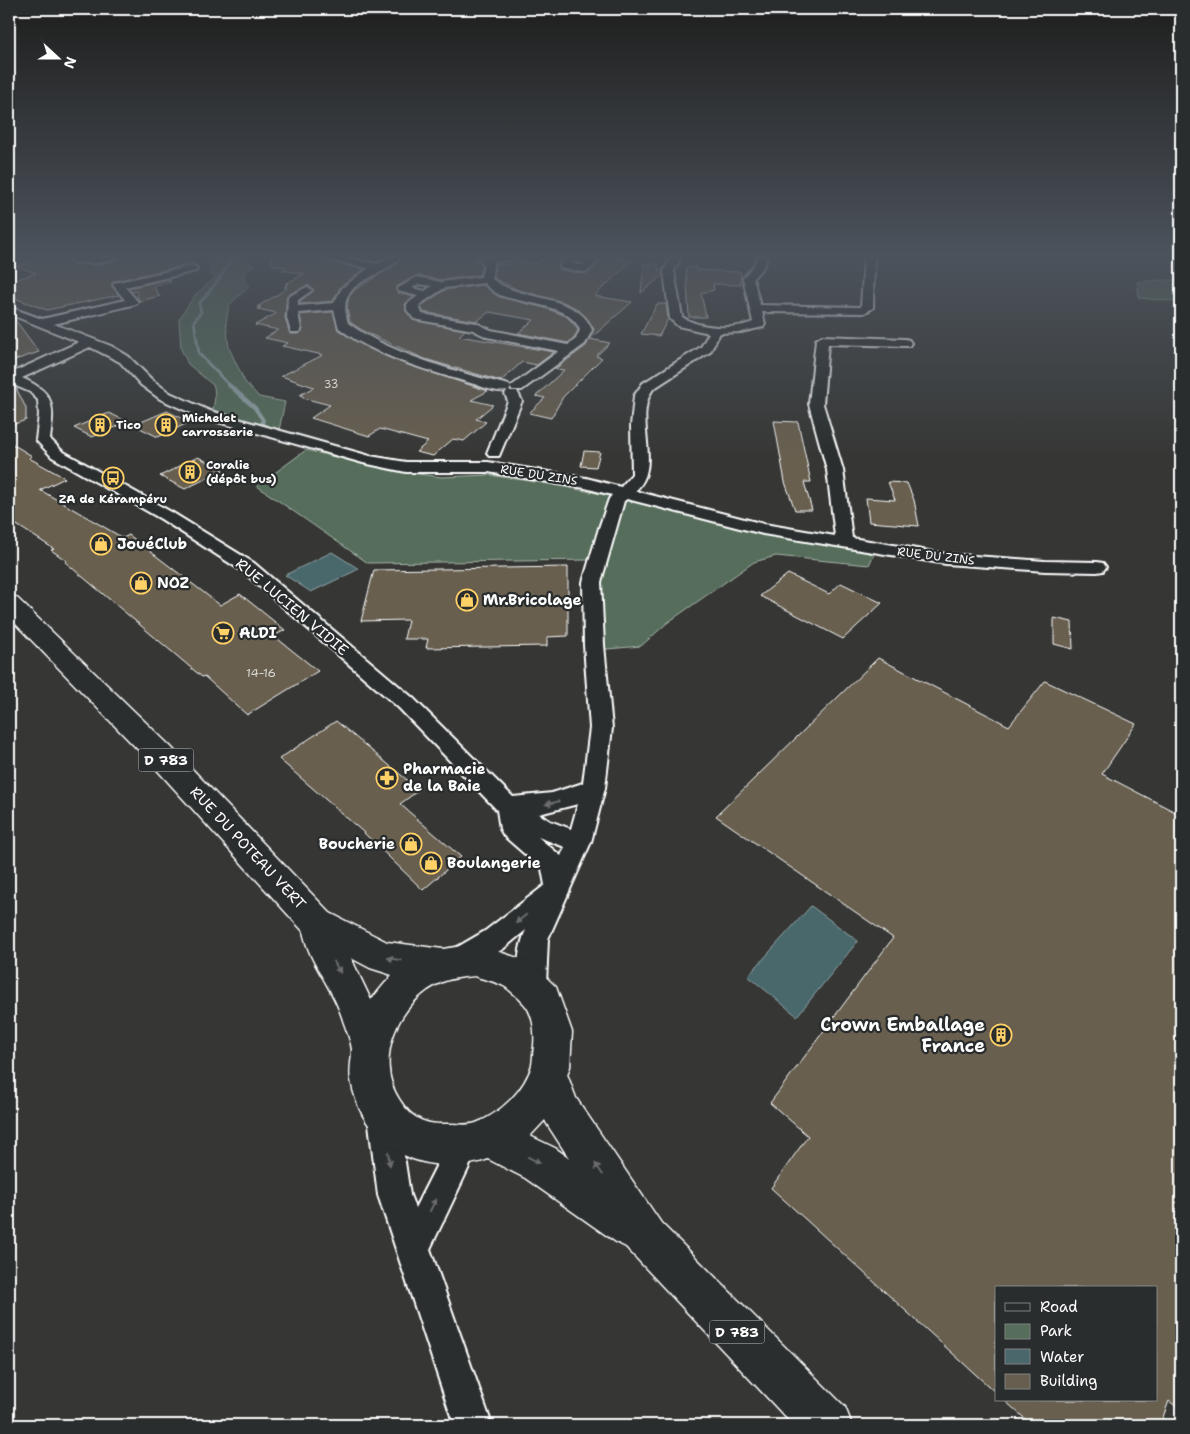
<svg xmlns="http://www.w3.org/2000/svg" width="1190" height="1434" viewBox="0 0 1190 1434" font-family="'Shantell Sans',sans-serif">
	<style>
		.green { fill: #556d5a; stroke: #aab6ac }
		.water { fill: #4a676c; stroke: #92a4a7 }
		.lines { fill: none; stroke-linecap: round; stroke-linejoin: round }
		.stream-far1 { stroke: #92a4a7; stroke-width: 3 }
		.stream { stroke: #92a4a7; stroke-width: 4 }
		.building { fill: #675e4f; stroke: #fff }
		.minor-casing { stroke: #fff; stroke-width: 4 }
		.primary-casing { stroke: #fff; stroke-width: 3 }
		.minor { fill: #2a2d2e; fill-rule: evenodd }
		.primary { fill: #2a2d2e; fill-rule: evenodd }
		.oneway { fill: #6a6c6d }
		.labels { text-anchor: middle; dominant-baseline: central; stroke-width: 4.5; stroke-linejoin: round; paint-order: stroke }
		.far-number-label { font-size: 11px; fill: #d9d7d3 }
		.far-poi-label { font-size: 12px; font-weight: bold; fill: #fff; stroke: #2a2d2e; text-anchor: start }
		.far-street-label { font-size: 12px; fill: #fff; stroke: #2a2d2e }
		.number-label { font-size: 12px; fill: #d9d7d3 }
		.shield { fill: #2a2d2e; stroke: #bfc0c0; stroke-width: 1 }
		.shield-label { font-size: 14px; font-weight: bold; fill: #fff }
		.poi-label { font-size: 15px; font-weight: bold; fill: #fff; stroke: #2a2d2e; text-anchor: start }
		.street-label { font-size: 15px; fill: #fff; stroke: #2a2d2e }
		.near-poi-label { font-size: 18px; font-weight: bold; fill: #fff; stroke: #2a2d2e; text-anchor: end }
	</style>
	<rect width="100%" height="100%" fill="#363735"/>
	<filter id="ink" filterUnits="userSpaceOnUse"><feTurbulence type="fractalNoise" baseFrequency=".02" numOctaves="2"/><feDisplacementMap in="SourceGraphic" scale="10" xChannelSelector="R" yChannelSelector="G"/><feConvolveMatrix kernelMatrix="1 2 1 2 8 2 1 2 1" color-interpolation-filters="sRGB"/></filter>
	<g filter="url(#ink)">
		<path class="green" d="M216 257H242L240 259 254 265 248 269 243 278 249 287 229 305 226 322 229 348 245 382 259 397 285 402 279 430 213 410 215 397 214 386 188 364 181 349 179 319 195 295 215 278 209 271 219 257Z
			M1163 280H1181V302L1139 298 1137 282Z
			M306 450 393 471 442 477 489 475 543 483 612 496 874 554 869 565 776 556 754 562 667 623 641 646 585 651C582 620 584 590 590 560L368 563 257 486Z"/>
		<path class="water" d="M332 552 359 569 311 592 285 575Z
			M811 906 858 941 797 1016 748 976Z"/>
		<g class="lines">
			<path class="stream-far1" d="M230 386 199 354 194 321 201 312 199 304 220 278 232 257"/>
			<path class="stream" d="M229 385 255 408 263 420 261 428"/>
		</g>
		<path class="building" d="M45 257H71L69 261 72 264 97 265 114 261 117 257H192L193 264 114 281 112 286 119 295 47 310 9 296V282L36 273 16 266Z
			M272 257H322L329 262 364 269 341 286 333 301 300 304V301L314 291 308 285 287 295 285 318 290 334H299L303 330 300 315 333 312 338 330 368 348 402 363 488 391 471 400 493 405 476 419 486 422 464 441 453 439 433 456 416 452 428 442 380 429 369 436 311 418 330 405 303 398 304 397 300 395 314 387 281 376 323 355 282 346 288 343 265 338 278 330 255 325 277 313 257 309 261 307H257L286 289 287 287H284L288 284H285L304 274 282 270 287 267 272 265Z
			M402 257 435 259 439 257H457L479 260 482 265 479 275 441 280 417 275 396 287 398 293 414 297 405 304 406 311 413 320 465 330 459 336 554 352 537 365 522 362 501 381 425 359 365 332 350 322 347 308 349 297 355 290 393 266Z
			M609 257 632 261 594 296 632 302 590 339 610 343 596 356 602 358 563 397 551 418 529 413 545 398 536 396 564 370 555 369 586 346 594 329 586 317 576 308 563 302 518 290 494 278 495 264 511 265 516 261 536 264 543 259 561 261 558 267 561 270 584 274Z
			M644 264H658V269H663V275L641 293Z
			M696 267V270L741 272 740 285 713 284 714 290 701 293 706 317H689L686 268Z
			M169 279 171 282 153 286 160 296 139 301 136 291 132 292 128 288Z
			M483 285 499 297 545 308 566 316 573 323 578 330 574 338 568 343 518 333 534 320 489 312 477 321 423 312 421 306 445 290Z
			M657 304H666L668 319 659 336 641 334Z
			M9 316 13 317 39 352 9 362Z
			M9 385 16 388 26 408V420L9 426Z
			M167 411 190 422 158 437 134 425Z
			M109 413 128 422 92 437 74 428Z
			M774 421 798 422 811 482H804L812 510H795L785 482Z
			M9 442 32 456 29 458 65 478 40 490 123 538 129 535 220 605 240 594 285 630 274 636 318 671 247 715 204 676 202 677 65 562 67 561 51 550 54 549 9 520Z
			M584 451 600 452 596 467 581 466Z
			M198 457 223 470 185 489 160 476Z
			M888 482 907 483 914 500 919 526 869 522 866 498 895 500Z
			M568 567V636L547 637V646L426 648 428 639H404L408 620 361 621 374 570Z
			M788 574 829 594 841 583 882 603 843 639 760 596Z
			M1054 618 1072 622 1073 649 1054 644Z
			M878 658 1009 726 1045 681 1136 724 1102 774 1181 815V1410L1169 1401 1160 1425H1032L1004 1400H1156V1288H996V1393L771 1188 808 1136 770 1103 893 938 716 816Z
			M336 721 419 790 400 804 461 857 423 890 363 832 279 759Z"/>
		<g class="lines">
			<g class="minor-casing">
				<path id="minor" d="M76 257H115L114 259 97 263 72 262 71 260 72 258Z
					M324 257H343L377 264 389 257H400C383 281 333 277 348 323 385 352 462 374 509 385L511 388 509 391H517L522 401 499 456H489L487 453 508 401 505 394 507 391C497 393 483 387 474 384 430 371 374 356 339 328L334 310 298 313 301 329 299 332H291L287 318 288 297 307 287 312 290 298 300V306L334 303 342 288 369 268 329 260Z
					M479 257H515L510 260 493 262 492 279C520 302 579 293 592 330L585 344 522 390H512L510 387 559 351 487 337 473 330 414 319 407 310V304L418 296 398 291 397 289 417 277 441 282 481 277 484 265ZM484 283C489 288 494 292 500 295 523 304 571 304 580 330L576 339 568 345 491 330 476 323 422 314 419 305 444 288ZM419 284 432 286 425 291 412 288Z
					M564 257H586L597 259 598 261 588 271 584 272 561 268 560 266 565 258ZM574 261 585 263 582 265 572 264Z
					M671 257H681L674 271 682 317C700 329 733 330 753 322L743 278 754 265 757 257H767L764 266 753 278 760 305 861 307 864 257H874L873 308 864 313 762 312 765 324 763 327 741 332 720 333 710 352 653 389C632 419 664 466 635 491L764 524 835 536 827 470 809 404 816 340 822 336 905 339 909 340 911 343 909 346 828 344 823 404 843 470 852 538 946 554 1045 561 1097 562 1103 563 1106 567 1103 571 1097 572 1045 571 946 564 763 534 627 499 624 501 601 582 604 645 612 728 605 788 591 842 548 939 546 984 542 993 532 997 522 993C515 977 518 947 526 930L503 949 459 974 449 970 445 961 449 952 485 931 545 885 542 869 504 836 500 829 497 810 399 708 242 571 161 519 52 457 36 440 39 415 38 400 30 392 9 383V374L79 342 9 314V307L42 319 125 300 113 285 114 283 192 266 196 267 197 269 196 271 125 287 138 302 136 304 54 324 111 346 128 356 151 379 170 393 210 411 370 456 406 462H488L586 478 621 487 632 474 631 426 634 396 643 383 701 347 709 333 678 326 670 319 664 271ZM90 347 120 362 141 385 160 399 200 417 363 463 406 472H488L585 488 612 495 609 499 599 528 583 582 584 645 590 728 583 783 552 793 513 797 413 698 254 563 173 513 62 451 50 439C54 406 56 393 22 378ZM578 804 571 829 550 821 539 814ZM538 837 565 847 561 856Z
					M383 1101 394 1105 398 1116 410 1195 415 1208 452 1135 463 1130 474 1135 479 1146 430 1249 492 1425H454L378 1195 368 1116 372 1105Z"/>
			</g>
			<g class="primary-casing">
				<path id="primary" d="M9 595 17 598 170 746 330 913 387 942 443 949 475 944 530 962 556 987 572 1032 570 1067 567 1074 576 1098 661 1223 845 1407 852 1425H793L626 1247 616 1242 525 1178 488 1159C476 1164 465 1165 451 1165 398 1166 360 1132 351 1080 349 1070 352 1060 352 1050 351 1040 345 1027 342 1017 332 986 309 963 303 931L150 762 9 617ZM351 958 370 968 392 975 371 1000ZM475 976C485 980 499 982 507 988 513 993 524 1002 528 1009 534 1020 535 1034 534 1046 533 1052 533 1059 532 1065 525 1090 500 1114 476 1123 468 1126 458 1124 449 1124 426 1125 412 1120 399 1099 373 1058 399 1000 442 982 452 978 464 977 475 976ZM545 1120 547 1124 569 1158 555 1148 530 1136Z"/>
			</g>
			<use href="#minor" class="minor"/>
			<use href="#primary" class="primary"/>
		</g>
		<defs><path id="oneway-solid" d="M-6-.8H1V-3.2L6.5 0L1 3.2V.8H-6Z" transform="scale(1.25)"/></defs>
		<g class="oneway">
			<use href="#oneway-solid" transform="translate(552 803) rotate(167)"/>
			<use href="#oneway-solid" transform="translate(521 919) rotate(140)"/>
			<use href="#oneway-solid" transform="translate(394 959) rotate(-169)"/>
			<use href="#oneway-solid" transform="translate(337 967) rotate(60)"/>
			<use href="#oneway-solid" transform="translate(389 1159) rotate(82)"/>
			<use href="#oneway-solid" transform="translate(534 1160) rotate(27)"/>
			<use href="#oneway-solid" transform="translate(599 1169) rotate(-124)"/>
			<use href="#oneway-solid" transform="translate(433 1205) rotate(-63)"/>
		</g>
	</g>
	<linearGradient id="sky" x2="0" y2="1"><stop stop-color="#1e1e1d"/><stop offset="0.56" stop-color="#4c535c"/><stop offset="1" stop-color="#4c535c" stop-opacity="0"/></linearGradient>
	<rect width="1190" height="457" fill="url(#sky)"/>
	<defs>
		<g id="building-ring" transform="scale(1.125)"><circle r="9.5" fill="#2a2d2e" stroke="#ffd166" stroke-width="1.5"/><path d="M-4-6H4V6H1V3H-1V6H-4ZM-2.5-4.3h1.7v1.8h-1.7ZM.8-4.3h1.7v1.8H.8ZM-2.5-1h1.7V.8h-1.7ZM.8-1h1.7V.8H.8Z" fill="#ffd166"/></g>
		<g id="bus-ring" transform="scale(1.125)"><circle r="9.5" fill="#2a2d2e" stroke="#ffd166" stroke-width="1.5"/><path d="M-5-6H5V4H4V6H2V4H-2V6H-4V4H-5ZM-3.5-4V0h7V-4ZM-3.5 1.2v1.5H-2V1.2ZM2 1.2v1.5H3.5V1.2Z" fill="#ffd166"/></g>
		<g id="shop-ring" transform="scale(1.125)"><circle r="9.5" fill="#2a2d2e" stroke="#ffd166" stroke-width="1.5"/><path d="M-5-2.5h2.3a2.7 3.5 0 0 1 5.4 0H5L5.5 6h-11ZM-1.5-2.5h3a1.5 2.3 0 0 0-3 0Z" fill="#ffd166"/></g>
		<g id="supermarket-ring" transform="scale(1.125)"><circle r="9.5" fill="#2a2d2e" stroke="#ffd166" stroke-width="1.5"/><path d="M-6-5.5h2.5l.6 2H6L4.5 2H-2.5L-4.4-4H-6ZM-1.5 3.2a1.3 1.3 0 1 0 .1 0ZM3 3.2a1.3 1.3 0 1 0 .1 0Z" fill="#ffd166"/></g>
		<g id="pharmacy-ring" transform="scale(1.125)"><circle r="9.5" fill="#2a2d2e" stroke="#ffd166" stroke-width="1.5"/><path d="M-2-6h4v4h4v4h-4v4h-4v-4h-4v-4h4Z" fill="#ffd166"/></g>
	</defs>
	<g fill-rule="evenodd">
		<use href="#building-ring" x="100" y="425"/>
		<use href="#building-ring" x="166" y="425"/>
		<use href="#building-ring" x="190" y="472"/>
		<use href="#bus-ring" x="113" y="478"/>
		<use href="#shop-ring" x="101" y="544"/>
		<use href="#shop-ring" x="141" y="583"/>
		<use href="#shop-ring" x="467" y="600"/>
		<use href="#supermarket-ring" x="223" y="633"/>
		<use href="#pharmacy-ring" x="387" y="778"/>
		<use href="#shop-ring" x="411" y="844"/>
		<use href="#shop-ring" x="431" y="863"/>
		<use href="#building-ring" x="1001" y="1035"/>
	</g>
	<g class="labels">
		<g class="far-number-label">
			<text x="331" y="384">33</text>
		</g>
		<g class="far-poi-label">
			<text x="182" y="418">Michelet<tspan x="182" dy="14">carrosserie</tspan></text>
			<text x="116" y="425">Tico</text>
			<text x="206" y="465">Coralie<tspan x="206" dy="14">(dépôt bus)</tspan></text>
			<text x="113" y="499" text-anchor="middle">ZA de Kérampéru</text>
		</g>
		<g class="far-street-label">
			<text transform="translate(539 475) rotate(9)">RUE DU ZINS</text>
			<text transform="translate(936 556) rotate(7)">RUE DU ZINS</text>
		</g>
		<g class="number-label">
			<text x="261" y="673">14-16</text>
		</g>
		<g class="shield">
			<rect x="138.5" y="748.5" width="55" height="23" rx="4"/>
			<rect x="709.5" y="1320.5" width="55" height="23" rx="4"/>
		</g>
		<g class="shield-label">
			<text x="166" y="760">D 783</text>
			<text x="737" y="1332">D 783</text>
		</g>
		<g class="poi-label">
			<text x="117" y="544">JouéClub</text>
			<text x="157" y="583">NOZ</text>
			<text x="483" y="600">Mr.Bricolage</text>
			<text x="239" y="633">ALDI</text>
			<text x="403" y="769">Pharmacie<tspan x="403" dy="17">de la Baie</tspan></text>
			<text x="395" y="844" text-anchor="end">Boucherie</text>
			<text x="447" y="863">Boulangerie</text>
		</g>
		<g class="street-label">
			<text transform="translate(292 607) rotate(40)">RUE LUCIEN VIDIE</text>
			<text transform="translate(248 848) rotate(47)">RUE DU POTEAU VERT</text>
		</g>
		<g class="near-poi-label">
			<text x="985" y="1025">Crown Emballage<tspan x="985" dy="21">France</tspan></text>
		</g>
	</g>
	<rect width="1190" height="1434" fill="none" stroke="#2a2d2e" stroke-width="30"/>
	<rect x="15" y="15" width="1160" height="1404" fill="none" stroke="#fff" stroke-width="2" filter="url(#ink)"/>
	<rect x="995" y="1286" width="162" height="115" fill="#2a2d2e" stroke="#7f8182"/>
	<rect x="1005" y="1303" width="25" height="8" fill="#2a2d2e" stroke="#7f8182"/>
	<text x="1040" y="1312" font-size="15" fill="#ffffff">Road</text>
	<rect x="1005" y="1324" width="25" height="15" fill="#556d5a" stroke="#7f8182"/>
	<text x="1040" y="1336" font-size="15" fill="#ffffff">Park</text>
	<rect x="1005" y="1349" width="25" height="15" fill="#4a676c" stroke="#7f8182"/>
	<text x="1040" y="1362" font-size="15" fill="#ffffff">Water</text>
	<rect x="1005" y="1374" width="25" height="15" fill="#675e4f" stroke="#7f8182"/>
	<text x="1040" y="1386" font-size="15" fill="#ffffff">Building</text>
	<g transform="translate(58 58) rotate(111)" stroke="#2a2d2e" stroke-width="4" paint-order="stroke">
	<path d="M0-4L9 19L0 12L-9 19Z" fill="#ffffff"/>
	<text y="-8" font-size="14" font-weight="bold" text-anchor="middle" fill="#ffffff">N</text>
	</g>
</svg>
